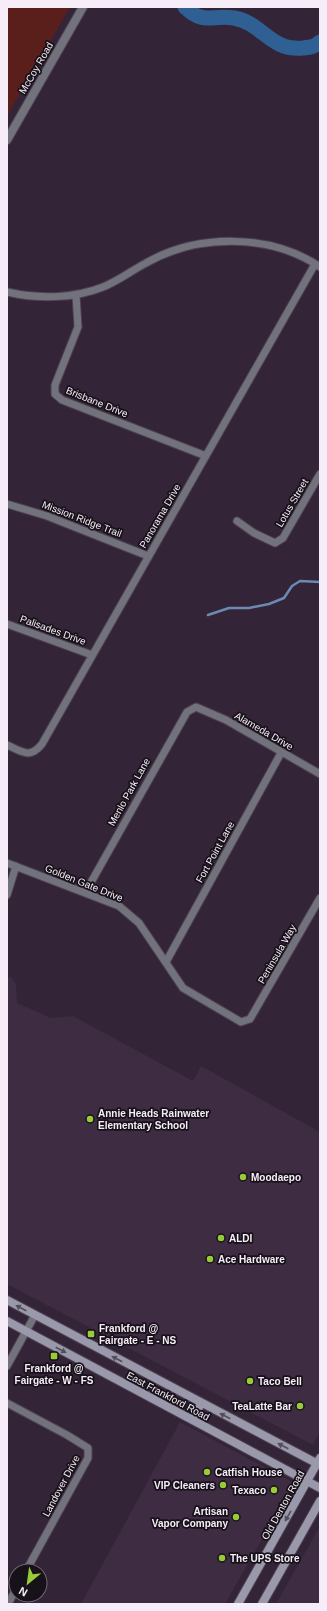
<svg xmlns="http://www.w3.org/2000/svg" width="327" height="1611" viewBox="0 0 327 1611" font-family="Arial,sans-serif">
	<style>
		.built { fill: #3e2c43 }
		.green { fill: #5b1f1b }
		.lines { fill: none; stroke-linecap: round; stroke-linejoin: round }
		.stream { stroke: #6b8ab2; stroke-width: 2.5 }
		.river { stroke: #2f6094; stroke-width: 15 }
		.minor-casing { stroke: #4e4152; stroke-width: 9 }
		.tertiary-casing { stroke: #4e4152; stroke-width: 10 }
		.secondary-casing { stroke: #4e4152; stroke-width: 10 }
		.minor { stroke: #72727c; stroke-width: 7 }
		.tertiary { stroke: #72727c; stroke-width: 8 }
		.secondary { stroke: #9999ab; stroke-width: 8 }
		.oneway { fill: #524e5b }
		.poi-dot { fill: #97cc38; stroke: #171119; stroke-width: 1.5 }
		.labels { text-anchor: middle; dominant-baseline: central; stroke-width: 3.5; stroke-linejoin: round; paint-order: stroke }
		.street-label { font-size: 10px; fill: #f6edf8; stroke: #171119 }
		.poi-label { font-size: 10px; font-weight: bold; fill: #f6edf8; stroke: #171119; text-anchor: start }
	</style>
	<rect width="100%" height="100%" fill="#332537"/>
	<path class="built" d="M11 977 16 984 17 1003 51 1018 73 1016 193 1081 201 1066 320 1132V1432L313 1445 7 1284V978Z
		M180 1422 294 1483 225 1604H81Z
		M320 1526V1604H276Z"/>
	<path class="green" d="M7 7H70L7 116Z"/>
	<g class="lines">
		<path class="stream" d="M208 615 229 608H249L269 604 284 598 292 586 300 581 320 582"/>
		<path class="river" d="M185 7C205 26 211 14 234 18 263 23 269 51 303 48 311 47 314 47 320 42"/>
		<g class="minor-casing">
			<path id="minor" d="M7 292C38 299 73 299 103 287 118 281 131 271 146 263 197 234 270 233 320 267
				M76 295 78 327 55 385V394L62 400 206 456
				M7 504 47 516 148 556
				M237 521 254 533 275 543 283 538 320 474
				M7 624 92 655
				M7 745C23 752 30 759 42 744L315 264
				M7 863 119 906 139 923 183 988 241 1022 250 1019 320 898
				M85 893 187 712 196 707 226 720 320 774
				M7 895 16 866
				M166 962 281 753
				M7 1366 35 1315
				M7 1403 67 1435 88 1448V1458L26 1571
				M8 1604 16 1589"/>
		</g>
		<g class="tertiary-casing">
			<path id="tertiary" d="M7 140 83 7"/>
		</g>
		<g class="secondary-casing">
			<path id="secondary" d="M7 1300 320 1465
				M7 1321 320 1488
				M192 1419 201 1404
				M238 1604 320 1458
				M262 1604 320 1501"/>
		</g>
		<use href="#minor" class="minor"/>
		<use href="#tertiary" class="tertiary"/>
		<use href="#secondary" class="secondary"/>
	</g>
	<defs><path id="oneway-solid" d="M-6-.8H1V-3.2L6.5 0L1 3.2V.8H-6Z"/></defs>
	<g class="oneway">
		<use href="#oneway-solid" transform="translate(21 1308) rotate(-152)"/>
		<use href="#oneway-solid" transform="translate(61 1350) rotate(28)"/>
		<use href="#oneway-solid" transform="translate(117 1359) rotate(-152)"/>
		<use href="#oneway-solid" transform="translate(225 1416) rotate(-152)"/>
		<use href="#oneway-solid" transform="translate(283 1446) rotate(-153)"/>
		<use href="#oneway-solid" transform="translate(288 1516) rotate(120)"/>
	</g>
	<g class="poi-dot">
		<circle cx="90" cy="1119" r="4"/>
		<circle cx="243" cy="1177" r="4"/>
		<circle cx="221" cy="1238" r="4"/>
		<circle cx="210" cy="1259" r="4"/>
		<rect x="87" y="1330" width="8" height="8" rx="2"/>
		<rect x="50" y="1352" width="8" height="8" rx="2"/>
		<circle cx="250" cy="1381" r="4"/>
		<circle cx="300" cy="1406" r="4"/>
		<circle cx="207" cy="1472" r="4"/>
		<circle cx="223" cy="1485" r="4"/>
		<circle cx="274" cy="1490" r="4"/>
		<circle cx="236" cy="1517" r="4"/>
		<circle cx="222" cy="1558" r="4"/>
	</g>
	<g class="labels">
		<g class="street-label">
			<text transform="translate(36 68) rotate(-60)">McCoy Road</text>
			<text transform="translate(97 402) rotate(22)">Brisbane Drive</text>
			<text transform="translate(292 503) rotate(-60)">Lotus Street</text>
			<text transform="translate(160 516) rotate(-60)">Panorama Drive</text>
			<text transform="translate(82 519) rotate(21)">Mission Ridge Trail</text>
			<text transform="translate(53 630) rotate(20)">Palisades Drive</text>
			<text transform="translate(264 731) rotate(30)">Alameda Drive</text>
			<text transform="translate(129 792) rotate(-61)">Menlo Park Lane</text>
			<text transform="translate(215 852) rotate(-61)">Fort Point Lane</text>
			<text transform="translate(84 883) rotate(22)">Golden Gate Drive</text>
			<text transform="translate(277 954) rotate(-60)">Peninsula Way</text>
			<text transform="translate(168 1396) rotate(28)">East Frankford Road</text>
			<text transform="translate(61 1486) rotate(-62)">Landover Drive</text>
			<text transform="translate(283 1505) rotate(-61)">Old Denton Road</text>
		</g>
		<g class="poi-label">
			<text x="98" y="1113">Annie Heads Rainwater<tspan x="98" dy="12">Elementary School</tspan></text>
			<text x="251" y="1177">Moodaepo</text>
			<text x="229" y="1238">ALDI</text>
			<text x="218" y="1259">Ace Hardware</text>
			<text x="99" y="1328">Frankford @<tspan x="99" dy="12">Fairgate - E - NS</tspan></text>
			<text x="54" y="1368" text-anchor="middle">Frankford @<tspan x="54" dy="12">Fairgate - W - FS</tspan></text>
			<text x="258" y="1381">Taco Bell</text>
			<text x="292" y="1406" text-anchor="end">TeaLatte Bar</text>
			<text x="215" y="1472">Catfish House</text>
			<text x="215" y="1485" text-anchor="end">VIP Cleaners</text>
			<text x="266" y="1490" text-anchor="end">Texaco</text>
			<text x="228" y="1511" text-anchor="end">Artisan<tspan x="228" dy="12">Vapor Company</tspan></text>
			<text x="230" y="1558">The UPS Store</text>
		</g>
	</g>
	<rect width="327" height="1611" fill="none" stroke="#f6edf8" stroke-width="16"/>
	<g transform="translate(28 1583) rotate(209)"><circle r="19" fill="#171119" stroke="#706972"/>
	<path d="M0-3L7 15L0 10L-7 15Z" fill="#97cc38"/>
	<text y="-6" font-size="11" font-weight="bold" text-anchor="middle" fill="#f6edf8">N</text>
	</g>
</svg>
